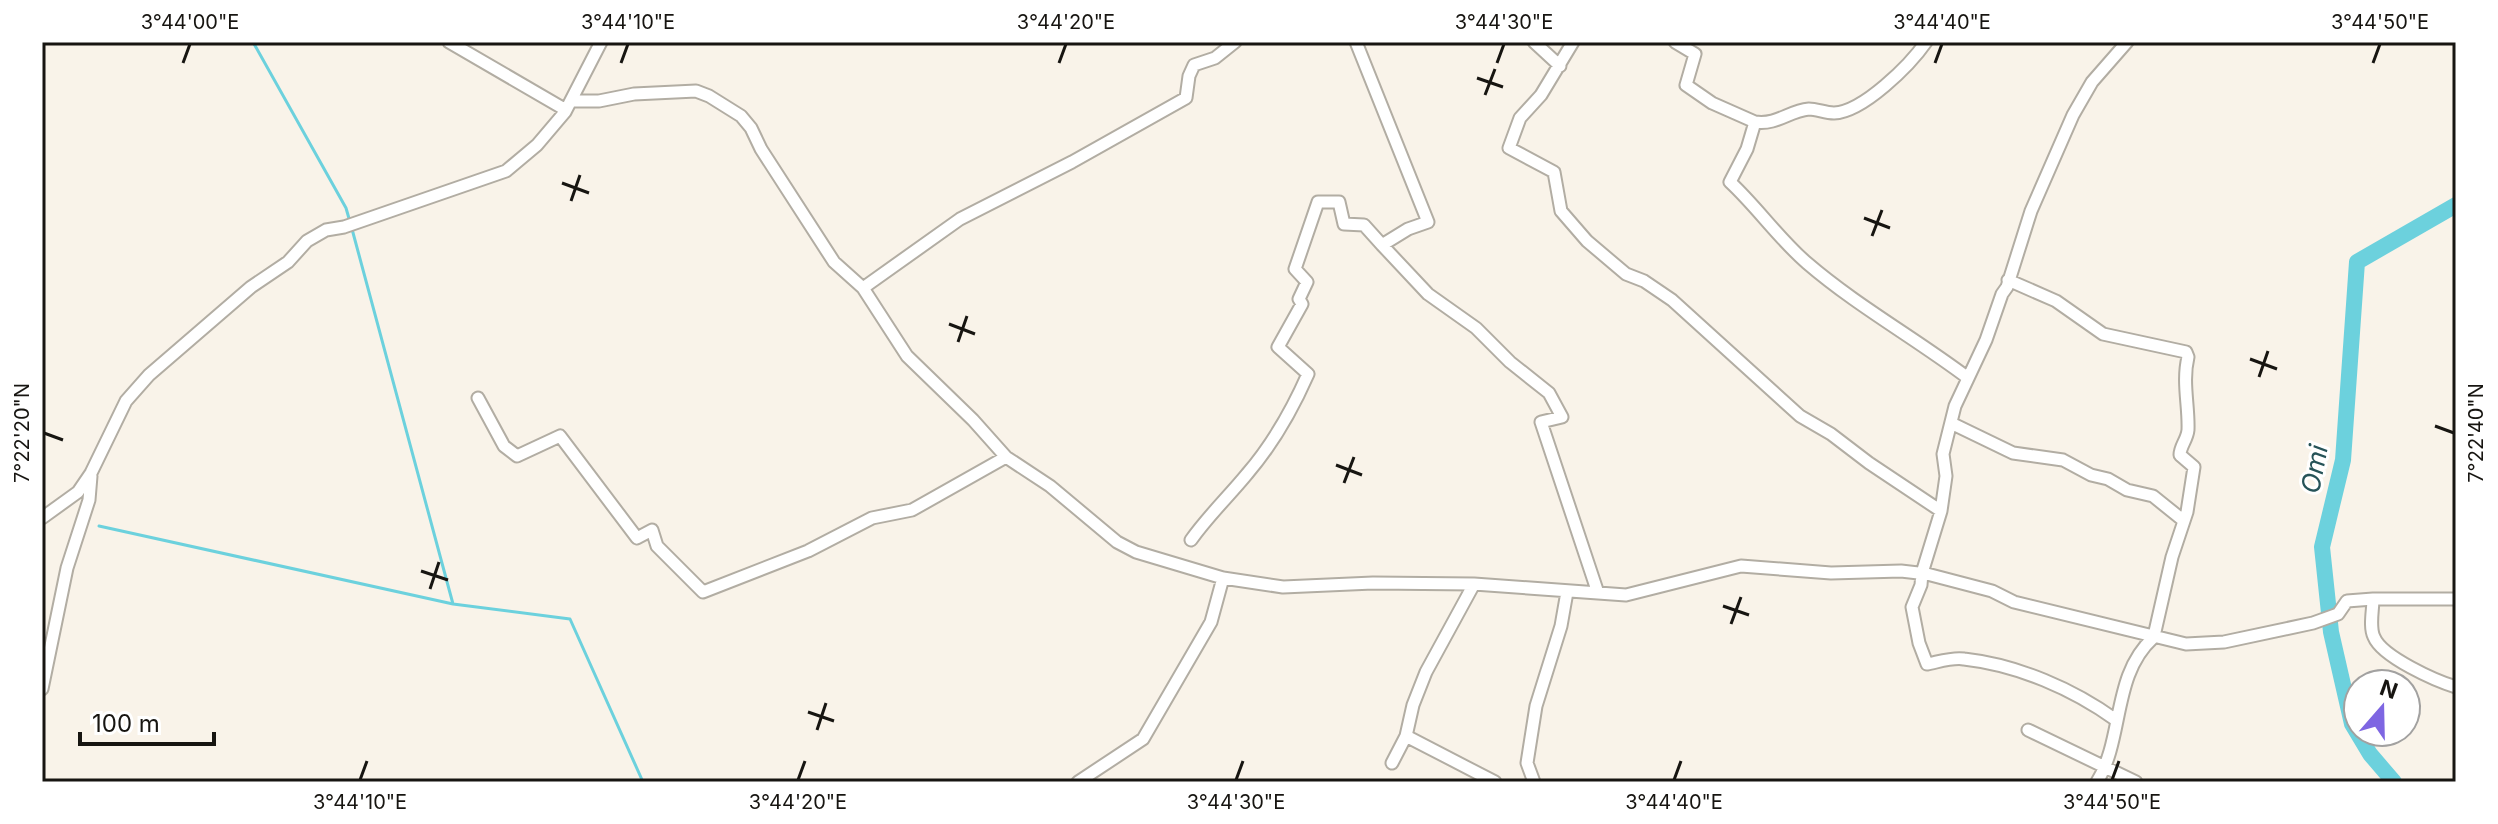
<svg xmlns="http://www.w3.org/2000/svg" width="2498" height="824" viewBox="0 0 2498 824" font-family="Inter,sans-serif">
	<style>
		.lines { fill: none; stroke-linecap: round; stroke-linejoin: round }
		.stream { stroke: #6cd1dd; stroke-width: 3 }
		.river { stroke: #6cd1dd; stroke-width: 16 }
		.minor-casing { stroke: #b2ada3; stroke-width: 15 }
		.minor { stroke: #fff; stroke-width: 11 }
		.ticks { fill: none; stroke: #171511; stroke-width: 3 }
		.labels { text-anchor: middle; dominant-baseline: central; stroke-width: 6; stroke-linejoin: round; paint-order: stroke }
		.water-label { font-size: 26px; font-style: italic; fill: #265358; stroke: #fff }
		.neatline { fill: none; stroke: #171511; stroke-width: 3 }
		.ticks-label { font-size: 20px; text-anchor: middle; fill: #171511 }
	</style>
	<rect width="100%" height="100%" fill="#f9f3e9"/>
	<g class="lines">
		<path class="stream" d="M253 42 346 208 350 222
			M352 229 453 604
			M99 526 453 604 570 619 643 782"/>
		<path class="river" d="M2394 782 2370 754 2352 724 2331 632 2322 547 2343 460 2357 262 2456 205"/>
		<g class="minor-casing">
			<path id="minor" d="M449 42 566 110
				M1534 42 1560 66
				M1573 42 1541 95 1520 118 1509 148 1554 172 1561 211 1587 241 1626 274 1644 281 1672 300 1800 416 1831 434 1869 463 1941 511
				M1675 42 1695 54 1686 85 1712 103 1755 122 1747 149 1730 182C1757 207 1779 239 1807 263 1857 306 1915 338 1968 378
				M572 101H599L634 94 696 91 709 96 741 116 751 128 761 149 834 262 863 288 907 356 973 420 1006 457 1050 486 1117 542 1136 552 1223 578 1283 587 1373 583 1474 584 1626 595 1741 566 1831 573 1901 571 1927 574 1992 591 2014 602 2186 644 2224 642 2313 623 2338 614 2347 601 2373 599H2456
				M1755 122C1778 125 1788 111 1809 109 1817 109 1825 113 1834 113 1863 112 1910 65 1926 42
				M1382 245 1428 294 1476 328 1510 362 1549 393 1562 417 1541 422 1598 593
				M2008 280 2056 301 2103 334 2186 352 2188 357C2182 382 2189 406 2188 430 2187 440 2180 446 2180 455L2194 467 2187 512 2172 557 2154 636
				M863 288 960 219 1072 162 1186 98 1189 76 1194 65 1215 58 1235 42
				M478 398 504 446 517 456 560 436 637 538 652 530 657 546 703 592 808 551 872 518 912 510 1006 457
				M1953 424 2013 453 2063 460 2091 475 2108 479 2127 490 2153 496 2184 521
				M42 518 78 492 91 473 126 401 149 375 251 287 288 262 307 241 326 230 344 227 506 171 537 145 565 112 601 42
				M1191 540C1208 516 1229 496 1247 474 1272 445 1293 408 1308 374L1278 347 1302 304 1299 299 1307 282 1295 269 1318 202H1339L1344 224 1364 225 1382 245 1408 229 1428 222 1356 42
				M2373 599C2373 610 2369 627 2374 637 2382 657 2436 681 2456 687
				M42 689 67 568 89 500 91 476
				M2116 720C2073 689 2018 665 1964 659 1953 657 1938 662 1927 664L1919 643 1912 607 1921 585 1922 573 1941 511 1946 476 1943 454 1955 406 1986 340 2002 294 2007 287 2031 211 2073 115 2092 82 2127 42
				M2028 730 2136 782
				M1406 736 1495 782
				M1392 763 1406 736 1413 705 1426 672 1474 584
				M1078 782 1143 739 1211 622 1223 578
				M1534 782 1527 763 1536 706 1561 626 1567 592
				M2097 782C2124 738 2112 675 2153 638"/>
		</g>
		<use href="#minor" class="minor"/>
	</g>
	<path class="ticks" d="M183 63 190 44M621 63 628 44M1059 63 1066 44M1497 63 1504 44M1935 63 1942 44M2373 63 2380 44M1477 78 1503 87M1485 95 1495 69M562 183 589 193M571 201 580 175M1864 218 1890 228M1872 236 1882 210M949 324 975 334M958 342 967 316M2250 359 2277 369M2259 377 2268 351M2435 426 2454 433M44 433 63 440M1336 465 1362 475M1344 483 1354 457M421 571 448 580M430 589 439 562M1723 606 1749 615M1731 624 1741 597M808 712 834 721M817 730 826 703M360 780 367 761M798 780 805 761M1236 780 1243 761M1674 780 1681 761M2112 780 2119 761"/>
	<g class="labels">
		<g class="water-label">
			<text transform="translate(2314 469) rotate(-79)">Omi</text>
		</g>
	</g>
	<rect width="2498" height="824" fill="none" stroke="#ffffff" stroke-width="88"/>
	<g transform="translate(2382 708) rotate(20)"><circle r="38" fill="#ffffff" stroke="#a2a1a0" stroke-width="2"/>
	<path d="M0-6L14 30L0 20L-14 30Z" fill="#7e66e2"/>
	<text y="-12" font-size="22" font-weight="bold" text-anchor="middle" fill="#171511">N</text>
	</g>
	<path d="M80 732v12h134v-12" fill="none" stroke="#171511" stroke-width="4"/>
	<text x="92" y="732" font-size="24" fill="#171511" stroke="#ffffff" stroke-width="6" paint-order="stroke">100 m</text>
	<rect x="44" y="44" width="2410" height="736" class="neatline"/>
	<g class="ticks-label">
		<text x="190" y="29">3°44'00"E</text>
		<text x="628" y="29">3°44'10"E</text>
		<text x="1066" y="29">3°44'20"E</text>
		<text x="1504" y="29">3°44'30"E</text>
		<text x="1942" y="29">3°44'40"E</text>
		<text x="2380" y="29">3°44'50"E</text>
		<text transform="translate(2476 433) rotate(-90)" y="7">7°22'40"N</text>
		<text transform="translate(22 433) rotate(-90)" y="7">7°22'20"N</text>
		<text x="360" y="809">3°44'10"E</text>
		<text x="798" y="809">3°44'20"E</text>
		<text x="1236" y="809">3°44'30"E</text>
		<text x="1674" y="809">3°44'40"E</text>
		<text x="2112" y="809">3°44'50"E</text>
	</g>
</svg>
